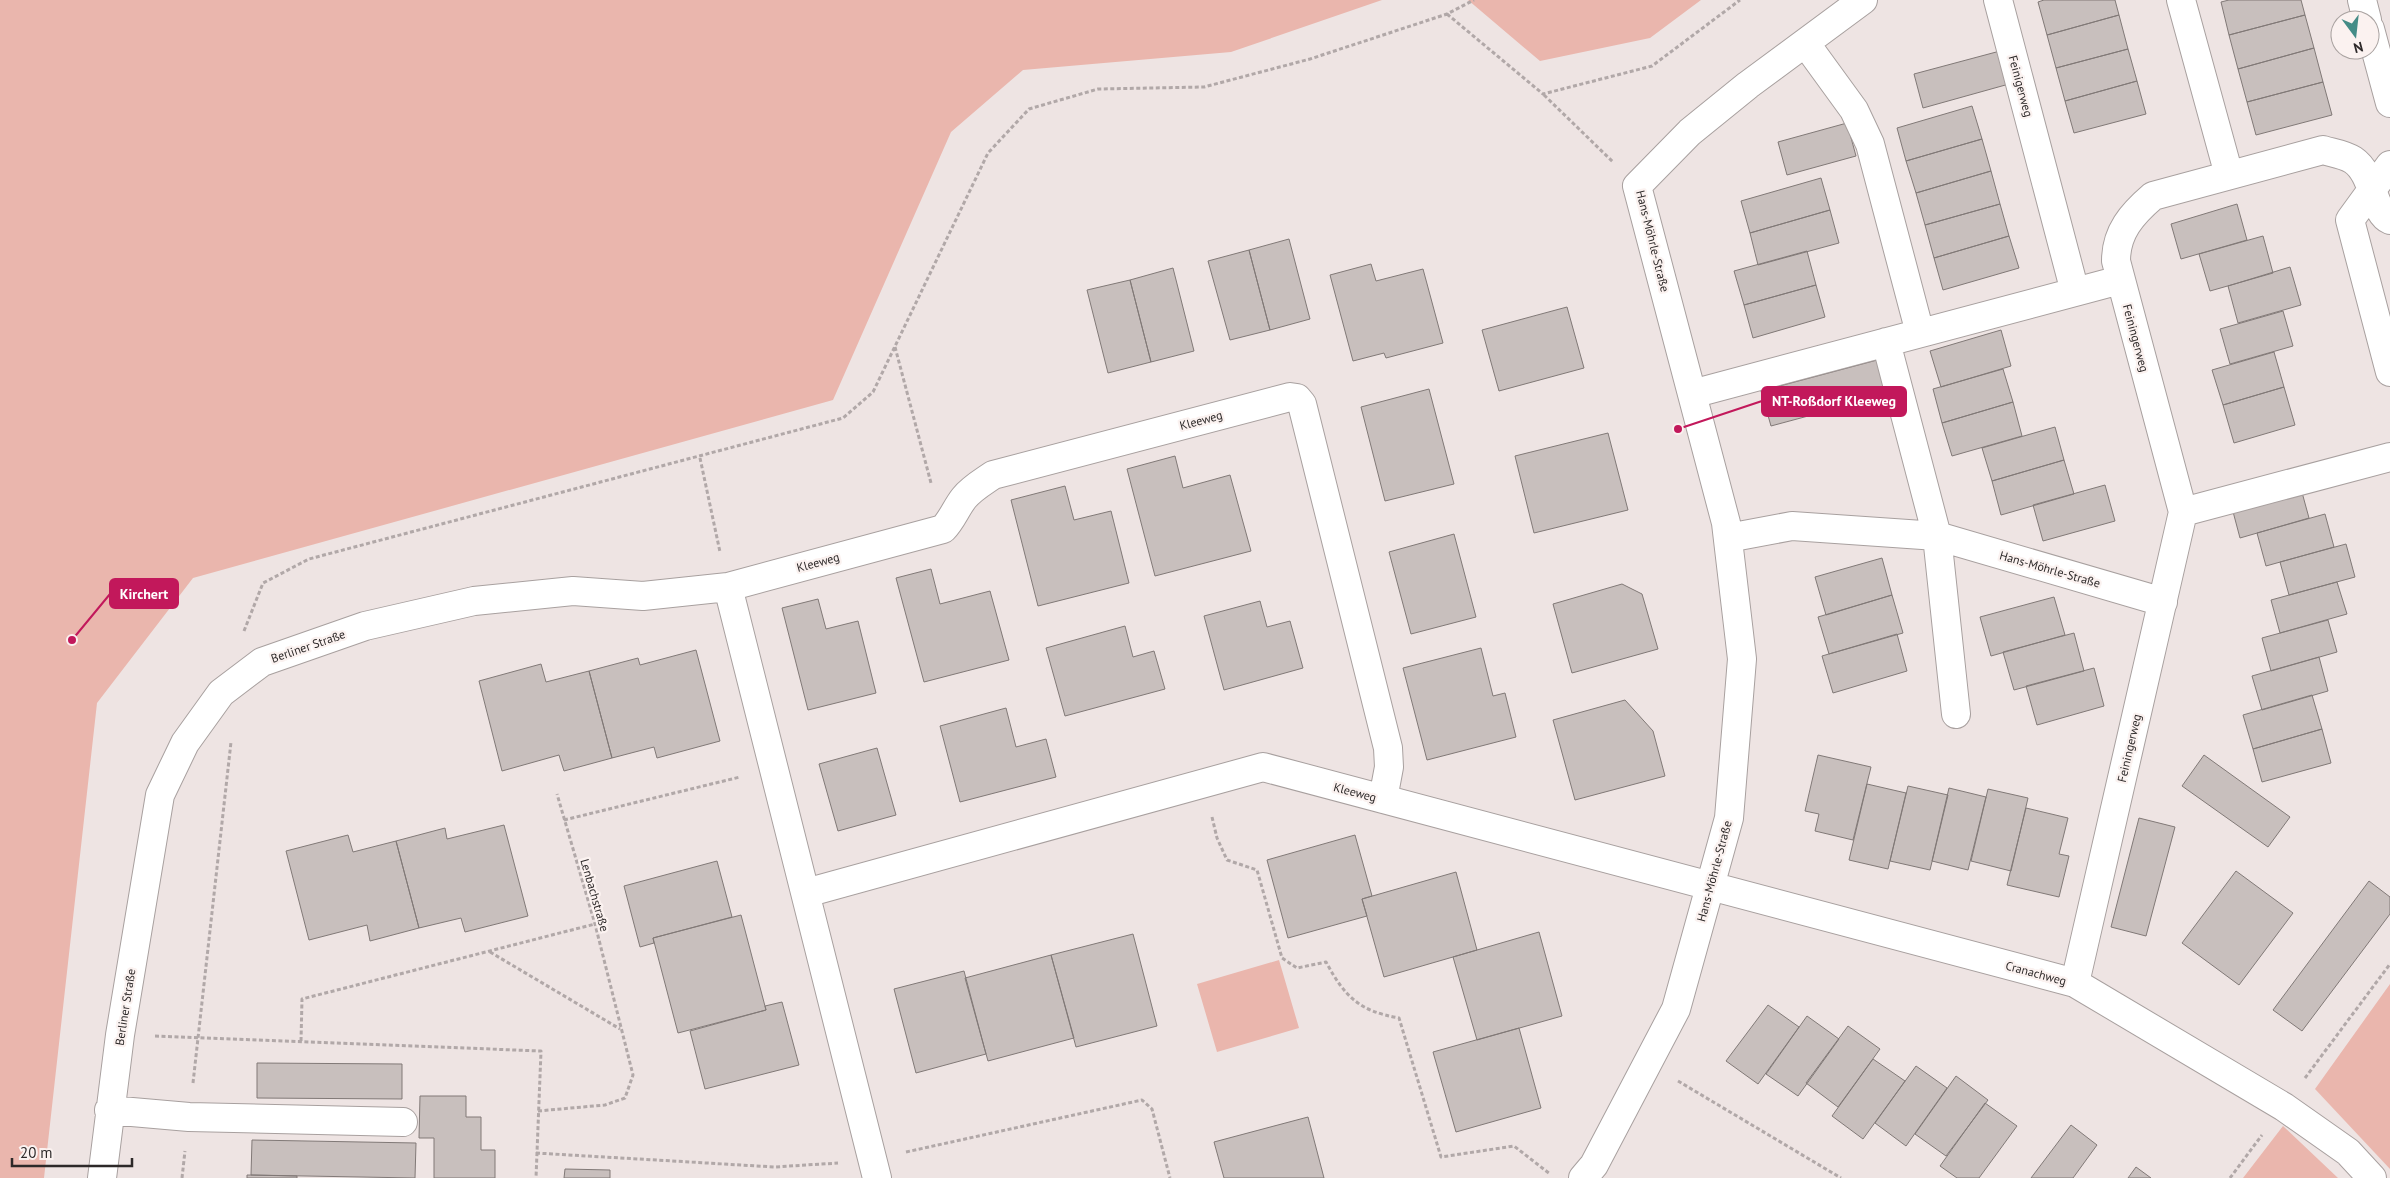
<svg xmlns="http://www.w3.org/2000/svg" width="2390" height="1178" viewBox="0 0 2390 1178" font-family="'PT Sans',sans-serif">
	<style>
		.green { fill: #eab6ad }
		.building { fill: #c8bfbd; stroke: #817977 }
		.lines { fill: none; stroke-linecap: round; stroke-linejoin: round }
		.minor-casing { stroke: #a8a09f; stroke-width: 30 }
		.path { stroke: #b1a8a8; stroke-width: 3; stroke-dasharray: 4 2.5; stroke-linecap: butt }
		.minor { stroke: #fff; stroke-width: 28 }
		.labels { text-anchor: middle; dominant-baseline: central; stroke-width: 4.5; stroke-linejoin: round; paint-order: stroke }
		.street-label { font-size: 12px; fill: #2d2929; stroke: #fbf2f0 }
		.leader { fill: none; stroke: #c2185b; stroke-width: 2 }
		.callout-dot { fill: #c2185b; stroke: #fbf2f0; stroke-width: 2 }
		.callout { fill: #c2185b; stroke: #c2185b; stroke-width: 2 }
		.callout-label { font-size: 14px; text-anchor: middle; font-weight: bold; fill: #fff }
	</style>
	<rect width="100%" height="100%" fill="#eee4e3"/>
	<path class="green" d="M0 0H1382L1231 52 1023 70 951 132 833 400 193 578 97 703 44 1178H0Z
		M1468 0H1701L1650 38 1540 61Z
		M1279 960 1299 1028 1217 1052 1197 984Z
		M2390 984V1169L2315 1089Z
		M2283 1126 2338 1178H2243Z"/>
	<path class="building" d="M2044 0H2115L2119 15 2047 35 2038 2Z
		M2229 0H2301L2305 15 2229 35 2221 2Z
		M2119 15 2128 49 2056 68 2047 35Z
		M2305 15 2314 48 2238 69 2229 35Z
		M2314 48 2323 82 2247 102 2238 69Z
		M2128 49 2137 81 2065 101 2056 68Z
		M2000 51 2009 84 1923 108 1914 74Z
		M2137 81 2146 114 2074 133 2065 101Z
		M2323 82 2332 115 2256 135 2247 102Z
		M1972 106 1982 139 1906 161 1897 128Z
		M1847 123 1856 156 1787 175 1778 142Z
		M1982 139 1991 171 1916 193 1906 161Z
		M1991 171 2000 204 1925 225 1916 193Z
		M1821 178 1830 210 1750 233 1741 201Z
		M2000 204 2009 236 1934 258 1925 225Z
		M2237 204 2247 240 2181 259 2171 224Z
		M1830 210 1839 243 1758 265 1750 233Z
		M2009 236 2019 268 1943 290 1934 258Z
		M2263 236 2273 273 2210 291 2199 254Z
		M1289 239 1310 319 1270 330 1249 250Z
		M1249 250 1270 330 1230 340 1208 261Z
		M1807 251 1816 285 1744 305 1734 271Z
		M1371 264 1376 281 1423 269 1443 343 1386 358 1384 353 1353 361 1330 275Z
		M2290 267 2301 305 2238 323 2228 286Z
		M1173 268 1194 351 1151 362 1130 280Z
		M1130 280 1151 362 1108 373 1087 290Z
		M1816 285 1825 317 1753 338 1744 305Z
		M1567 307 1584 368 1499 391 1482 330Z
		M2283 311 2293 346 2230 364 2220 329Z
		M2001 330 2011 366 1941 387 1930 351Z
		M2274 352 2284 387 2223 405 2212 370Z
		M1881 359 1890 394 1771 426 1761 391Z
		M2003 369 2013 402 1942 423 1933 389Z
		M2284 387 2295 425 2234 443 2223 405Z
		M1429 389 1454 484 1385 501 1361 407Z
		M2013 402 2022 436 1952 456 1942 423Z
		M2055 427 2064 460 1992 481 1982 448Z
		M1608 433 1628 510 1534 533 1515 456Z
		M1175 456 1183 488 1230 475 1251 551 1155 576 1127 469Z
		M2064 460 2074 494 2001 515 1992 481Z
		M2105 485 2115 521 2043 541 2033 505Z
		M2300 485 2309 518 2240 538 2231 504Z
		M1065 486 1074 520 1111 511 1129 583 1038 606 1011 500Z
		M2325 514 2334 547 2266 566 2257 533Z
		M1454 534 1476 617 1411 634 1389 552Z
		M2346 544 2355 577 2289 595 2280 562Z
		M1882 558 1892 595 1826 615 1815 577Z
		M931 569 940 604 990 591 1009 660 924 682 896 578Z
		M2337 582 2347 614 2280 633 2271 600Z
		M1622 584 1642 594 1658 649 1572 673 1553 604Z
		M1892 595 1903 633 1829 654 1818 617Z
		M2054 597 2065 635 1991 656 1980 617Z
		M818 599 826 629 858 621 876 693 808 710 782 608Z
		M1260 601 1267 627 1290 621 1303 668 1224 690 1204 616Z
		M2328 620 2337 652 2271 671 2262 638Z
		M1125 626 1133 657 1154 651 1165 689 1065 716 1046 648Z
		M2074 633 2084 671 2014 690 2003 652Z
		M1897 634 1907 671 1833 693 1822 656Z
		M1481 648 1493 696 1505 693 1516 737 1427 760 1403 668Z
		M696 650 720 741 657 758 654 747 612 758 589 671 638 658 640 665Z
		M2319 657 2328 691 2262 710 2252 676Z
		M541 664 546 682 589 671 612 758 564 771 559 755 502 771 479 681Z
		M2094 668 2104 706 2037 725 2026 686Z
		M2312 695 2322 729 2253 749 2243 715Z
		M1625 700 1653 731 1665 776 1575 800 1553 720Z
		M1006 708 1016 747 1046 739 1056 777 960 802 940 726Z
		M2322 729 2331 763 2262 782 2253 749Z
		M877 748 896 815 838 831 819 764Z
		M1818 755 1871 767 1853 840 1815 831 1819 814 1805 811Z
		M2204 755 2290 817 2268 847 2182 786Z
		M1867 784 1906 793 1888 869 1849 860Z
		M1908 786 1948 795 1930 870 1890 861Z
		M1949 788 1986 797 1968 870 1932 861Z
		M1988 789 2028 798 2011 871 1971 861Z
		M2026 808 2068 818 2059 854 2069 856 2059 897 2007 885Z
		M2139 818 2175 827 2146 936 2111 927Z
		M504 825 528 916 465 932 461 918 419 928 396 841 445 828 447 839Z
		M348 835 353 852 396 841 419 928 370 941 367 925 309 940 286 851Z
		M1355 835 1372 896 1362 899 1367 916 1288 938 1267 860Z
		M717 861 732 917 653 938 654 943 640 947 624 886Z
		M2236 871 2293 913 2239 985 2182 943Z
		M1456 872 1477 950 1384 977 1362 899Z
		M2369 881 2390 897V914L2302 1031 2273 1010Z
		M741 915 766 1010 678 1033 653 938Z
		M1539 932 1562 1016 1477 1040 1453 957Z
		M1133 934 1157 1026 1076 1047 1051 955Z
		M1051 955 1074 1038 988 1061 965 978Z
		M964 971 986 1054 916 1073 894 989Z
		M782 1002 799 1065 705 1089 690 1031 766 1010 765 1006Z
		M1768 1005 1799 1027 1758 1084 1726 1061Z
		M1807 1016 1839 1039 1798 1096 1766 1074Z
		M1848 1026 1880 1049 1838 1107 1806 1083Z
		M1519 1028 1541 1108 1456 1132 1433 1052Z
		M1873 1059 1905 1081 1863 1139 1832 1116Z
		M257 1063 402 1064V1099L257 1098Z
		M1916 1066 1947 1088 1906 1146 1875 1123Z
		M1956 1076 1988 1100 1946 1156 1915 1134Z
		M420 1096H466V1117H481V1150H495V1178H434V1138H419Z
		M1985 1103 2017 1126 1979 1178H1957L1940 1166Z
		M1308 1117 1324 1178H1224L1214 1142Z
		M2071 1125 2097 1145 2073 1178H2031Z
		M252 1140 416 1143 415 1178 251 1175Z
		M2136 1167 2151 1178H2128Z
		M565 1169 610 1170V1178H564Z
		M247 1175 297 1176V1178H247Z"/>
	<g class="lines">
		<g class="minor-casing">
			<path id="minor" d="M1998 0 2075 292
				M2181 0 2229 175
				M2362 0 2367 20
				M2370 29 2390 103
				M1806 44 1854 110 1870 144 1920 333
				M2390 165 2350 220 2390 372
				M1886 342 1937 536 1956 714
				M1692 394 2120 280
				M2183 512 2390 457
				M1728 538 1792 526 1937 536 2163 602
				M728 587 877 1178
				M806 893 1263 767 2075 983 2284 1107 2348 1152 2372 1178
				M2075 983 2183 512 2116 261C2116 232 2132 214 2153 196L2323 150C2333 153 2344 154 2353 160 2374 174 2373 213 2390 220
				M109 1110 189 1117 403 1122
				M102 1178 120 1035 160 795 185 743 221 693 262 662 365 626 474 601 573 591 643 596 728 587 943 529C952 520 956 508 964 498 972 488 983 482 993 475L1290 397 1297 398 1302 404 1388 748 1389 767 1383 799
				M1583 1178 1594 1165 1676 1009 1729 818 1742 659 1726 523 1637 186 1690 132 1748 85 1863 0"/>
		</g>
		<path class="path" d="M1447 14 1543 94 1652 66 1740 0
			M1544 95 1613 162
			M895 347 931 483
			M700 458 720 552
			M244 631 263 583 309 559 843 418 873 392 988 153 1029 109 1098 89 1204 87 1310 59 1447 14 1474 0
			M1212 817 1217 838 1227 860 1257 870 1282 958 1297 968 1326 962C1345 997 1359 1011 1399 1018L1441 1157 1514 1146 1550 1174
			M564 820 740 777
			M490 952 620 1029
			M155 1036 541 1051 536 1178
			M301 1041 302 999 595 924
			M2305 1078 2390 964
			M1678 1081 1841 1178
			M193 1083 231 742
			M538 1111 605 1105 625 1098 633 1075 595 924 557 794
			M906 1152 1142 1100 1152 1109 1170 1178
			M536 1153 775 1167 838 1163
			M182 1178 185 1151
			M2230 1178 2262 1135"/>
		<use href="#minor" class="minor"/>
	</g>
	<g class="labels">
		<g class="street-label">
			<text transform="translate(2021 86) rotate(75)">Feinigerweg</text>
			<text transform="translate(1653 241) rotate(76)">Hans-Möhrle-Straße</text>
			<text transform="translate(2136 338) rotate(75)">Feiningerweg</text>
			<text transform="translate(1201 420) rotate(-15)">Kleeweg</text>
			<text transform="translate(818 562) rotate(-15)">Kleeweg</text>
			<text transform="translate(2050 569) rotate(16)">Hans-Möhrle-Straße</text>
			<text transform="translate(308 646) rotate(-19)">Berliner Straße</text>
			<text transform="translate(2129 748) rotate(-77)">Feiningerweg</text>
			<text transform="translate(1355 792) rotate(15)">Kleeweg</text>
			<text transform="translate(1714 871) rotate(-75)">Hans-Möhrle-Straße</text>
			<text transform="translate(595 895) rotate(74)">Lenbachstraße</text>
			<text transform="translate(2036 973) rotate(15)">Cranachweg</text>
			<text transform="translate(125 1007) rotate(-81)">Berliner Straße</text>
		</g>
	</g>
	<path class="leader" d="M1678 429L1762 401M72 640L110 594"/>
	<g class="callout-dot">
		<circle cx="1678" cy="429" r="5"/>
		<circle cx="72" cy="640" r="5"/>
	</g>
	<g class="callout">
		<rect x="1762" y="387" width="144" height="29" rx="5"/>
		<rect x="110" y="579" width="68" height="29" rx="5"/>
	</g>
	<g class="callout-label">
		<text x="1834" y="406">NT-Roßdorf Kleeweg</text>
		<text x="144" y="599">Kirchert</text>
	</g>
	<g transform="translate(2355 35) rotate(165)"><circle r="24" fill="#fbf2f0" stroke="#a9a2a0"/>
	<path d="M0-4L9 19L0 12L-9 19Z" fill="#448c87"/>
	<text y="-8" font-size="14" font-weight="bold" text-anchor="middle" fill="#2d2929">N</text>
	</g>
	<path d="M12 1158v8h120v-8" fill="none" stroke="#2d2929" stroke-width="2.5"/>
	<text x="20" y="1158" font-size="15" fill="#2d2929" stroke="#fbf2f0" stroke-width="4" paint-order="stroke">20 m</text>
</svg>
